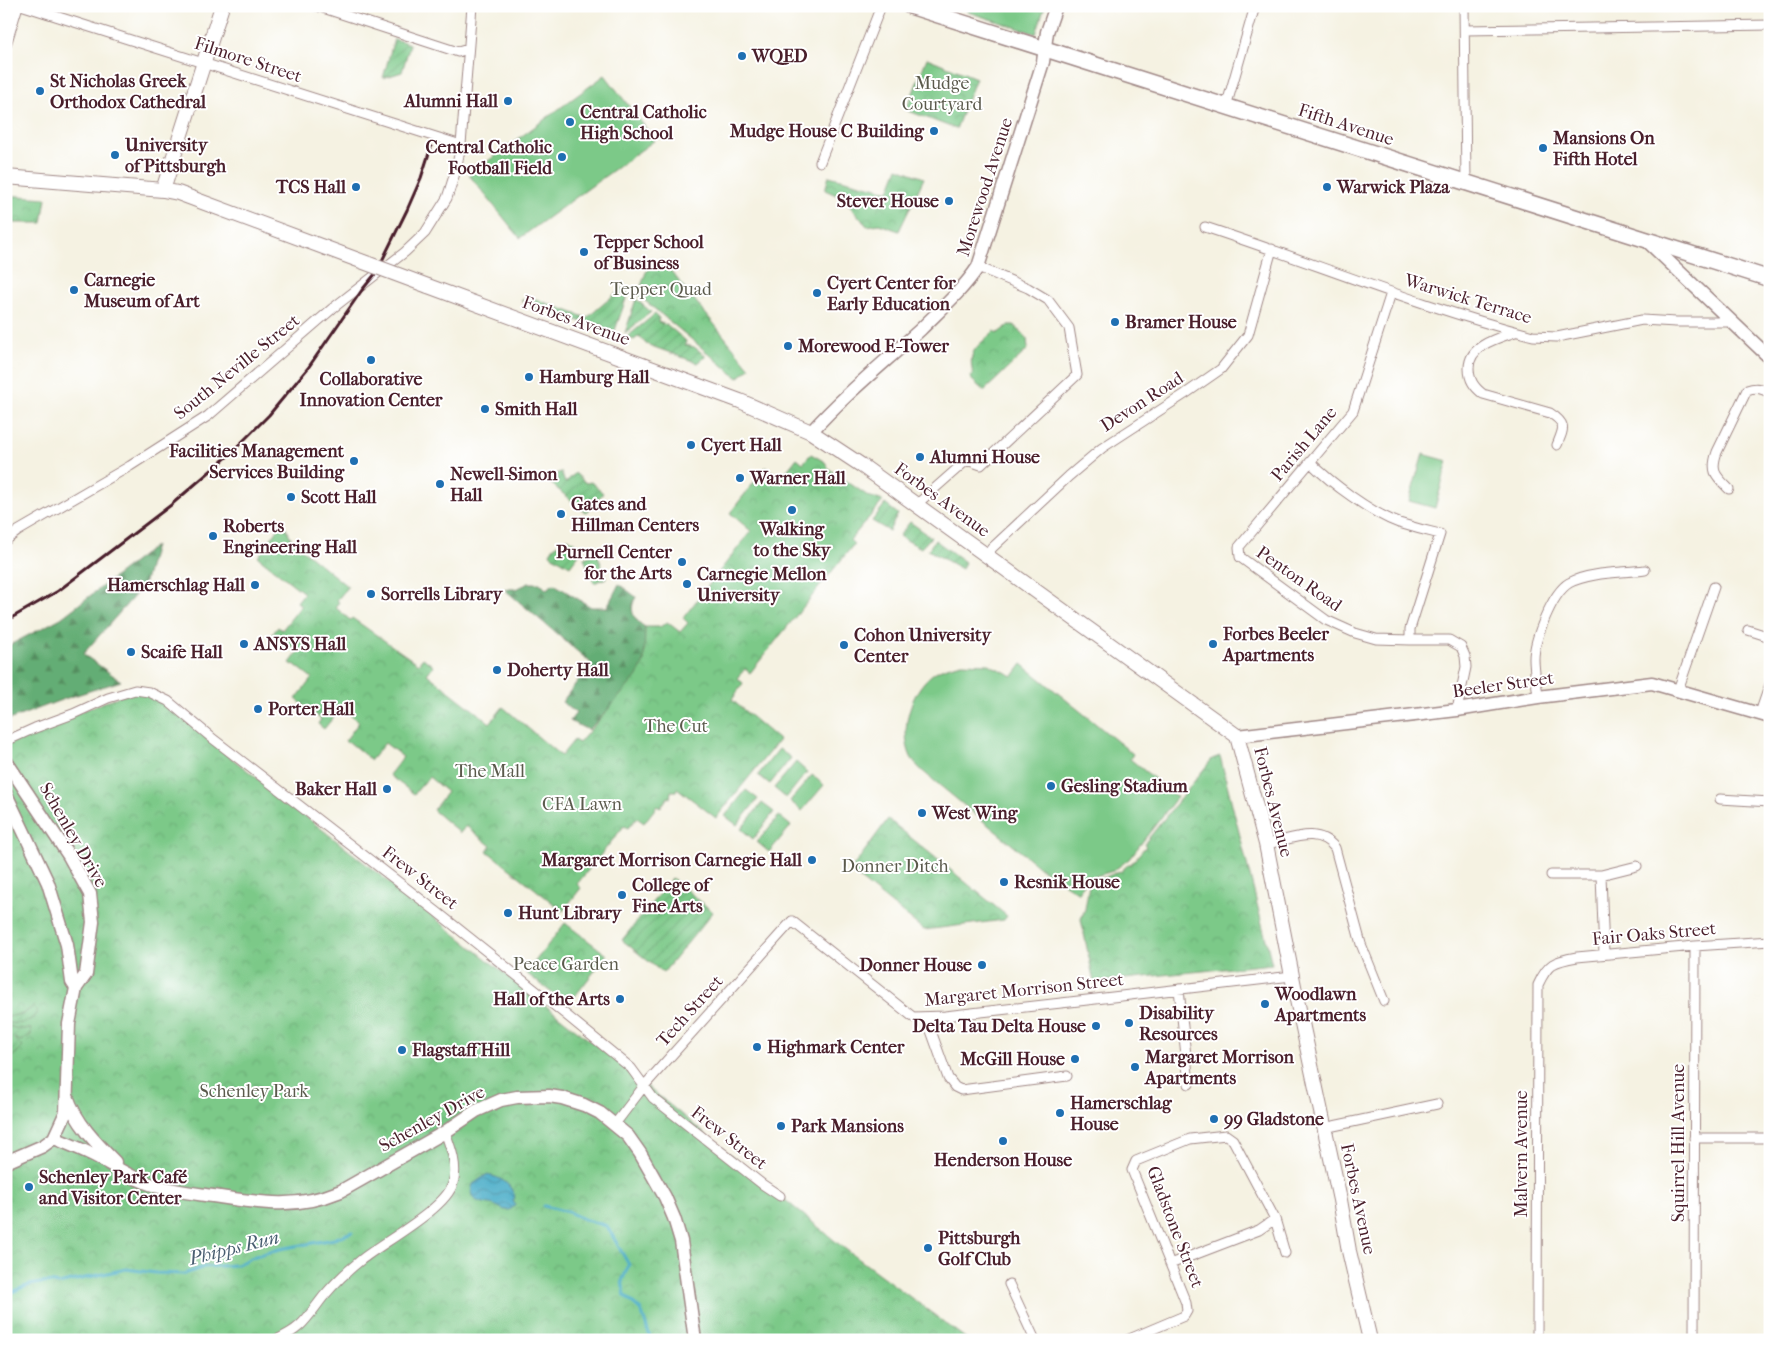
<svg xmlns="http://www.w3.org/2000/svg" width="1776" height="1346" viewBox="0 0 1776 1346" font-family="'IM FELL French Canon',serif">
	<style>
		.grass { fill: #7bc988; stroke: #62745a }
		.forest { fill: url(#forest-firs); stroke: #576650 }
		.park { fill: url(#park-crowns); stroke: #62745a }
		.garden { fill: url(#garden-furrows); stroke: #62745a }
		.water { fill: url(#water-waves); stroke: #486679 }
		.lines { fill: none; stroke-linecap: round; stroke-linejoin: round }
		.stream { stroke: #47acc7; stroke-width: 3 }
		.street-casing { stroke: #a08886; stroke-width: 11 }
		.secondary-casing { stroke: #a08886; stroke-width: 15 }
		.primary-casing { stroke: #a08886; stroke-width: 16 }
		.highway-casing { stroke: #a08886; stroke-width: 18 }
		.street { stroke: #fff; stroke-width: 9 }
		.secondary { stroke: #fff; stroke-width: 12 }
		.primary { stroke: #fff; stroke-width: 14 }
		.highway { stroke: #fff; stroke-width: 15 }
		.rail { stroke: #4a1f2b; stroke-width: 3 }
		.primary-bridge-casing { stroke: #a08886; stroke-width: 16; stroke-linecap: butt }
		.primary-bridge { stroke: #fff; stroke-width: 14 }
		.poi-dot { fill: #1f6fb2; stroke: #fff; stroke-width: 2 }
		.labels { text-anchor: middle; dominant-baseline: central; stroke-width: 4; stroke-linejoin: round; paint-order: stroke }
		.poi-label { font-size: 18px; font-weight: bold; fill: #4a1f2b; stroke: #fff; text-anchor: start }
		.street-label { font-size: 18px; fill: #4a1f2b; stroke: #fff }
		.park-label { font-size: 18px; fill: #5b5a4c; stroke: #fff }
		.water-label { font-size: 19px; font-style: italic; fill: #495e71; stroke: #fff }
	</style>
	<defs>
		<pattern id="forest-firs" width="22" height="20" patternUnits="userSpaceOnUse" patternTransform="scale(1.25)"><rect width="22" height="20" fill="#64ad74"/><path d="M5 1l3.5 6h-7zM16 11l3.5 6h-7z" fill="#548c5f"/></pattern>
		<pattern id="park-crowns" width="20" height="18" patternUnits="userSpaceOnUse" patternTransform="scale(1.25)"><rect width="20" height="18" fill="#7bc988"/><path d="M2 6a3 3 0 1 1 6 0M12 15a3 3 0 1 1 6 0" fill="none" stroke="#6cac76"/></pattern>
		<pattern id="garden-furrows" width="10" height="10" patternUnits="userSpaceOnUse" patternTransform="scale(1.25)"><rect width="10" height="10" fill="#7bc988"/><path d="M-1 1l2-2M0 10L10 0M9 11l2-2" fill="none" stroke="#6cac76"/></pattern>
		<pattern id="water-waves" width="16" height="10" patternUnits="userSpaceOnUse" patternTransform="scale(1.25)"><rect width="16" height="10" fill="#47acc7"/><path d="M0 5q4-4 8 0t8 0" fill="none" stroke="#3d8ba2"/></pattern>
	</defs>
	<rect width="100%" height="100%" fill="#fff"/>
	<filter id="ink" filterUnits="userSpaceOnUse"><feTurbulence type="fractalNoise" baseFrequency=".02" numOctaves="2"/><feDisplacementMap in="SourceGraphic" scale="10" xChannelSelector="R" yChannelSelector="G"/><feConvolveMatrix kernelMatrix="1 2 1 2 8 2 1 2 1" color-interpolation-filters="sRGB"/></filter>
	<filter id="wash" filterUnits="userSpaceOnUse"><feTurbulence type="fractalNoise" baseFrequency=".0096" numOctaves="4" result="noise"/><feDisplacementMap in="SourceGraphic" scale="20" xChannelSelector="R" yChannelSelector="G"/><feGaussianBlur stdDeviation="1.12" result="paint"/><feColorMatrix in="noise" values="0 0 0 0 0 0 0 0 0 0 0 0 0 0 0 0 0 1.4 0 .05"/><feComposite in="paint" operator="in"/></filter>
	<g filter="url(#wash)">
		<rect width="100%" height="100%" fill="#f5f2e2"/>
		<path class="grass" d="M967 6H1045L1036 34 968 12Z
			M605 75 655 140 520 238 469 175Z
			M1423 454 1448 461 1435 508 1409 501Z
			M597 553 606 578 594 583 584 558Z
			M962 663 988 664 1013 676 1022 664 1133 754 1130 759 1177 797 1129 859 1113 871 1089 878 1083 883 1079 893 1043 870 926 774C920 769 915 764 911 757 898 729 912 684 939 670 946 667 954 665 962 663Z
			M779 749 791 758 770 784 758 775Z
			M796 762 807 772 786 798 774 788Z
			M812 775 824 785 802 811 790 801Z
			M746 790 758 799 737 825 725 816Z
			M762 803 774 812 753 839 741 829Z
			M779 816 791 826 769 852 757 842Z"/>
		<path class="forest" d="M155 546 144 585 83 654 121 681 64 699 6 721V647L61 618Z
			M529 583H540L546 589 554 584 591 607H607L619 584 636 597C628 610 634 620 645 627 645 638 646 651 644 662 638 686 605 712 588 730L570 721 576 713 562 702 591 663 504 589H516Z"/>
		<path class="park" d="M927 58 976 78 956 129 906 110Z
			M898 168 924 178 899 231 879 224 867 226 843 198 825 190 829 176 889 191Z
			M6 195 46 198 42 223H6Z
			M661 259 750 368 738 378 638 295 646 272Z
			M1009 325H1014L1027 339 1028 349 984 391 970 378 973 374C967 349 978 347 994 331L998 333Z
			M811 454 825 462 829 469 868 496 883 501 850 540 854 544 750 673 745 669 737 678 743 683 732 700 779 740 716 818 677 788 676 791H671L670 798 668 797 660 808 657 806 644 823 637 818 628 828 624 826 577 884 581 888 563 911 487 851 491 846 466 826 460 833 433 810 447 792 429 777 414 794 389 775 403 757 385 743 371 760 349 742 347 743 345 741 359 722 341 708 324 729 318 724 321 719 296 699 312 678 294 664 293 665 290 663 299 651 276 640 271 636 278 627 282 630 301 606 297 602 304 593 258 557 283 522 293 542 348 587 337 600 339 602 335 607 350 620 352 618 418 664 423 658 433 666 427 674 490 723 503 707 561 756 574 740 579 743 637 676 644 662 645 627H660L667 622 680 632 688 623 683 618 751 531 730 513 766 467 781 478 797 458 803 463Z
			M135 690 160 697 210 741 626 1069 840 1245 968 1340H6V741Z
			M1220 756 1272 964 1094 982 1081 919 1085 909 1089 885C1093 881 1110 876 1119 871L1120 872 1129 864 1130 865 1146 846 1144 844 1212 759Z
			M888 819 1007 916 1004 920 924 930 850 871Z
			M565 923 607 955 568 1005 526 973Z"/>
		<path class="garden" d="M394 39 410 44 402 72 383 78Z
			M622 288 628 293 614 333 603 329 602 325 588 324 522 302V300L535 299 587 318Z
			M636 299 651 312 625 333Z
			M655 314 659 318 658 322 666 325V324L686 341 685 345 694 347 706 356 698 363 646 344 639 336 634 340 627 337Z
			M561 472 565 483 575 473 586 483 591 482 603 493 586 513 547 480 551 476Z
			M885 504 898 514 889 531 872 521Z
			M910 522 931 537 921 548 899 536Z
			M568 538 583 549 570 566 551 555 550 553 554 547Z
			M935 540 965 562 962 569 928 550Z
			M672 878 713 912 663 973 622 940Z
			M34 1006 37 1012C32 1023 17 1026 6 1022V1017L23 1014Z
			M6 1025 18 1029H31V1035L21 1041 14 1038 23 1047 12 1057 6 1059Z"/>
		<path class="water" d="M486 1175C501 1177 511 1183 515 1198L513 1200 515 1205C508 1215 502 1208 494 1205 482 1202 466 1203 473 1184Z"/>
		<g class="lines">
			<path class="stream" d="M544 1206 568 1212 586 1220 607 1226 629 1265 622 1281 625 1296 641 1310 651 1340
				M6 1297C17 1287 44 1279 58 1284L126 1269 156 1273 184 1274 204 1267 236 1265 255 1256 280 1249 334 1239 352 1232"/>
		</g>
	</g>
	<g filter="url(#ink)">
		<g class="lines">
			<g class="street-casing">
				<path id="street" d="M24 6 461 145
					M317 6 458 52 468 49
					M1464 6 1466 183
					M1465 30 1770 25
					M6 45 18 6
					M1226 107 1255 6
					M820 162 881 6
					M1205 227C1315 263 1421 307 1533 336L1557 337 1642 320 1676 322H1730
					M1391 293 1353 411 1239 547 1240 557 1326 620 1355 633 1376 639 1410 640H1449L1461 647 1465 656 1466 667 1457 710
					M1515 332C1498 338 1469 345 1469 368 1469 380 1474 387 1483 394L1550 413C1567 424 1564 428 1557 445
					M1310 462C1331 483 1371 513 1399 523 1412 527 1427 531 1440 534L1410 629V640
					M1729 489C1716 476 1710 472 1717 452L1747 390C1756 387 1761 388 1770 393
					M916 505 967 460 981 465 1077 375 1069 328 1048 300 1028 288 978 267
					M6 540 18 531 130 466 208 416 333 308 405 252 425 233 447 198 456 170 461 145 472 6
					M986 556 992 548 1069 476 1102 448 1185 394 1221 369 1248 335 1272 249
					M1748 630 1770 637
					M1678 690 1714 587
					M1538 697C1537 685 1534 671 1534 659 1534 640 1552 593 1569 583 1589 572 1622 573 1645 570
					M1760 713 1770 684
					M6 741 35 728 73 714 108 698 135 690 149 692 168 701 212 738 436 911 565 1014 631 1068 653 1098 762 1184 780 1196
					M1720 799 1770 802
					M1266 844C1291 840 1317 825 1335 848L1361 944 1384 1001
					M1551 875H1601L1637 866
					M1601 875 1604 954
					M1179 989 1189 1084
					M926 1017 948 1078 955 1087 961 1090 1067 1076
					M615 1124 644 1086 792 921 913 1017 945 1016 1070 1002 1292 976
					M1324 1128 1437 1104
					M1694 1138H1770
					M1170 1264 1259 1230 1275 1219
					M1009 1284 1035 1340
					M276 1340C303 1328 306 1319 323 1297 334 1284 347 1271 361 1260 383 1242 446 1209 453 1183 458 1166 451 1148 445 1132
					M1127 1340 1184 1316 1187 1311 1186 1303 1132 1170 1136 1161 1190 1139 1226 1135 1233 1140 1275 1219 1285 1253
					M1537 1340 1538 985C1548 963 1554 961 1577 957L1695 946 1770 941
					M1694 1340 1695 946"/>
			</g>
			<g class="secondary-casing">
				<path id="secondary" d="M1645 239 1770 358
					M811 432C844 395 884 363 921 329 941 309 962 291 978 267L1043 62 1047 32 1056 6
					M1237 736 1457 710 1538 697 1652 683 1770 717
					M6 761 69 856 90 894 93 922 86 974 76 988 69 1024 66 1112 54 1138 43 1146 6 1162
					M6 794 48 883 67 945 72 982 76 988
					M67 1096C76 1123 96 1143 115 1162
					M54 1138C69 1144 84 1150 99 1158 115 1167 132 1178 150 1184 170 1191 192 1193 213 1196 260 1203 295 1210 341 1191L445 1132 476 1111 501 1100 517 1097 549 1096 562 1098 584 1105 600 1113 628 1136 640 1153 665 1197 674 1218 681 1241 695 1340"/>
			</g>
			<g class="primary-casing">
				<path id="primary" d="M6 177 163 190 178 193 326 248
					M163 190 222 6
					M428 286 740 401 811 432 861 465 1237 736 1266 844 1294 986 1340 1200 1349 1251 1370 1340"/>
			</g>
			<g class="highway-casing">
				<path id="highway" d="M910 6 1770 279"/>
			</g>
			<use href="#street" class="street"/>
			<use href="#secondary" class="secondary"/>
			<use href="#primary" class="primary"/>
			<use href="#highway" class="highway"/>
			<path class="rail" d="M6 621 58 591 171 505 228 456 269 415 308 368 362 290 376 273 407 210 421 178 431 147"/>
			<g class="primary-bridge-casing">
				<path id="primary-bridge" d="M326 248 428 286"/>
			</g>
			<use href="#primary-bridge" class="primary-bridge"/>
		</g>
	</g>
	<g class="poi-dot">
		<circle cx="742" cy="56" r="5"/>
		<circle cx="40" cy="91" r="5"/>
		<circle cx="508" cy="101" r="5"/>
		<circle cx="570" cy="122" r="5"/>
		<circle cx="934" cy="131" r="5"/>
		<circle cx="1543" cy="148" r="5"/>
		<circle cx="115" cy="155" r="5"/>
		<circle cx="562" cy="157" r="5"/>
		<circle cx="356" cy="187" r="5"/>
		<circle cx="1327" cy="187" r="5"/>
		<circle cx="949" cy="201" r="5"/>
		<circle cx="584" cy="252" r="5"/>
		<circle cx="74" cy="290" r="5"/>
		<circle cx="817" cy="293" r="5"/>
		<circle cx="1115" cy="322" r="5"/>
		<circle cx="788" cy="346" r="5"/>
		<circle cx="371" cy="360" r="5"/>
		<circle cx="529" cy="377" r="5"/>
		<circle cx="485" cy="409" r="5"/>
		<circle cx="691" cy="445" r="5"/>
		<circle cx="920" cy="457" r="5"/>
		<circle cx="354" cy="461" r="5"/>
		<circle cx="740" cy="478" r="5"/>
		<circle cx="440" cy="484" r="5"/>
		<circle cx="291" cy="497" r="5"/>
		<circle cx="792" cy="510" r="5"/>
		<circle cx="561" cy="514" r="5"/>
		<circle cx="213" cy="536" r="5"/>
		<circle cx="682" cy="562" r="5"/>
		<circle cx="687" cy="584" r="5"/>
		<circle cx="255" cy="585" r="5"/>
		<circle cx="371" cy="594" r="5"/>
		<circle cx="244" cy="644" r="5"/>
		<circle cx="1213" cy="644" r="5"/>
		<circle cx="844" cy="645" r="5"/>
		<circle cx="131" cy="652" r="5"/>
		<circle cx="497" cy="670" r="5"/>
		<circle cx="258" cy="709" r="5"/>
		<circle cx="1051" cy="786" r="5"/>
		<circle cx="387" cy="789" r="5"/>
		<circle cx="922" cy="813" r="5"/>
		<circle cx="812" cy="860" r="5"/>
		<circle cx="1004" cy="882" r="5"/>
		<circle cx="622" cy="895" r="5"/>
		<circle cx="508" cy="913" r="5"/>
		<circle cx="982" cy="965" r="5"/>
		<circle cx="620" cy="999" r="5"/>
		<circle cx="1265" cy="1004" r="5"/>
		<circle cx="1129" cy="1023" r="5"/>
		<circle cx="1096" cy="1026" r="5"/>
		<circle cx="757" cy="1047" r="5"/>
		<circle cx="402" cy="1050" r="5"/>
		<circle cx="1075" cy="1059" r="5"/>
		<circle cx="1135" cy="1067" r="5"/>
		<circle cx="1060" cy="1113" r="5"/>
		<circle cx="1214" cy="1119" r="5"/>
		<circle cx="781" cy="1126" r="5"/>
		<circle cx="1003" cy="1141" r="5"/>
		<circle cx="29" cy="1187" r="5"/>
		<circle cx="928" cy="1248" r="5"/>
	</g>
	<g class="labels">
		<g class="poi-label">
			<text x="752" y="56">WQED</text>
			<text x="50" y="81">St Nicholas Greek<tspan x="50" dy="21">Orthodox Cathedral</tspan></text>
			<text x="498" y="101" text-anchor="end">Alumni Hall</text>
			<text x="580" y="112">Central Catholic<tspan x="580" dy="21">High School</tspan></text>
			<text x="924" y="131" text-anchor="end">Mudge House C Building</text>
			<text x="1553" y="138">Mansions On<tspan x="1553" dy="21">Fifth Hotel</tspan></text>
			<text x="125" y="145">University<tspan x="125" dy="21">of Pittsburgh</tspan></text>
			<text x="552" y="147" text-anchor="end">Central Catholic<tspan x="552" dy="21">Football Field</tspan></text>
			<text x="346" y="187" text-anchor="end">TCS Hall</text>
			<text x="1337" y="187">Warwick Plaza</text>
			<text x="939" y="201" text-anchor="end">Stever House</text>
			<text x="594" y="242">Tepper School<tspan x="594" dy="21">of Business</tspan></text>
			<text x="84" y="280">Carnegie<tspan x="84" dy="21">Museum of Art</tspan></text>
			<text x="827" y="283">Cyert Center for<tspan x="827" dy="21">Early Education</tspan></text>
			<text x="1125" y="322">Bramer House</text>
			<text x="798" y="346">Morewood E-Tower</text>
			<text x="539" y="377">Hamburg Hall</text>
			<text x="371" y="379" text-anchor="middle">Collaborative<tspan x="371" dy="21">Innovation Center</tspan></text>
			<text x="495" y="409">Smith Hall</text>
			<text x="701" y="445">Cyert Hall</text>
			<text x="344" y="451" text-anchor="end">Facilities Management<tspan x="344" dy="21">Services Building</tspan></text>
			<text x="930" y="457">Alumni House</text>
			<text x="450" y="474">Newell-Simon<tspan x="450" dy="21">Hall</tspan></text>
			<text x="750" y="478">Warner Hall</text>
			<text x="301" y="497">Scott Hall</text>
			<text x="571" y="504">Gates and<tspan x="571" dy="21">Hillman Centers</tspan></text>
			<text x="223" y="526">Roberts<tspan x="223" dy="21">Engineering Hall</tspan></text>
			<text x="792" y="529" text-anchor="middle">Walking<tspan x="792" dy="21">to the Sky</tspan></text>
			<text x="672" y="552" text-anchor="end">Purnell Center<tspan x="672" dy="21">for the Arts</tspan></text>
			<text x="697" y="574">Carnegie Mellon<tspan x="697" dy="21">University</tspan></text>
			<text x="245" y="585" text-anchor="end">Hamerschlag Hall</text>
			<text x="381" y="594">Sorrells Library</text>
			<text x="1223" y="634">Forbes Beeler<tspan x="1223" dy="21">Apartments</tspan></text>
			<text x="854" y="635">Cohon University<tspan x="854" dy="21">Center</tspan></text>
			<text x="254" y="644">ANSYS Hall</text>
			<text x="141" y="652">Scaife Hall</text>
			<text x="507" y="670">Doherty Hall</text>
			<text x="268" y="709">Porter Hall</text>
			<text x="1061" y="786">Gesling Stadium</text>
			<text x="377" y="789" text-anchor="end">Baker Hall</text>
			<text x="932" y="813">West Wing</text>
			<text x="802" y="860" text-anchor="end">Margaret Morrison Carnegie Hall</text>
			<text x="1014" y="882">Resnik House</text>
			<text x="632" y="885">College of<tspan x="632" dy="21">Fine Arts</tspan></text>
			<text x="518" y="913">Hunt Library</text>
			<text x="972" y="965" text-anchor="end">Donner House</text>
			<text x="1275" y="994">Woodlawn<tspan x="1275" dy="21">Apartments</tspan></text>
			<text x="610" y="999" text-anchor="end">Hall of the Arts</text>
			<text x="1139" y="1013">Disability<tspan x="1139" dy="21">Resources</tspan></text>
			<text x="1086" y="1026" text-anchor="end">Delta Tau Delta House</text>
			<text x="767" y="1047">Highmark Center</text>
			<text x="412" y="1050">Flagstaff Hill</text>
			<text x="1145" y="1057">Margaret Morrison<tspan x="1145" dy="21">Apartments</tspan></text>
			<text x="1065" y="1059" text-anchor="end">McGill House</text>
			<text x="1070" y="1103">Hamerschlag<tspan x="1070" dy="21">House</tspan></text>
			<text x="1224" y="1119">99 Gladstone</text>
			<text x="791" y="1126">Park Mansions</text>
			<text x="1003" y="1160" text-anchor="middle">Henderson House</text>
			<text x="39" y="1177">Schenley Park Café<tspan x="39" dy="21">and Visitor Center</tspan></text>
			<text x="938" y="1238">Pittsburgh<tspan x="938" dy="21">Golf Club</tspan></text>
		</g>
		<g class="street-label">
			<text transform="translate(248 60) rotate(18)">Filmore Street</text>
			<text transform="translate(1346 125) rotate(18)">Fifth Avenue</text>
			<text transform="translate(985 187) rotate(-72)">Morewood Avenue</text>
			<text transform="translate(1468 299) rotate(17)">Warwick Terrace</text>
			<text transform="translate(576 321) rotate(20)">Forbes Avenue</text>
			<text transform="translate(237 367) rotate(-39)">South Neville Street</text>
			<text transform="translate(1142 402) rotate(-33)">Devon Road</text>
			<text transform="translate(1304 444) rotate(-50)">Parish Lane</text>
			<text transform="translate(942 500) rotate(36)">Forbes Avenue</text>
			<text transform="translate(1299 579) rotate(35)">Penton Road</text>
			<text transform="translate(1503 685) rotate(-8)">Beeler Street</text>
			<text transform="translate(1273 802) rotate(76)">Forbes Avenue</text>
			<text transform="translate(73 835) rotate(60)">Schenley Drive</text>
			<text transform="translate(420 878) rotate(38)">Frew Street</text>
			<text transform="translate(1654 934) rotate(-5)">Fair Oaks Street</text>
			<text transform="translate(1024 990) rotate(-6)">Margaret Morrison Street</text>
			<text transform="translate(690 1011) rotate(-48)">Tech Street</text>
			<text transform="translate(432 1119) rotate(-29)">Schenley Drive</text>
			<text transform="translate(729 1138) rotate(38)">Frew Street</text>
			<text transform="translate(1678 1143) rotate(-90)">Squirrel Hill Avenue</text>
			<text transform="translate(1521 1154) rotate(-90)">Malvern Avenue</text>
			<text transform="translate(1358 1199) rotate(78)">Forbes Avenue</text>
			<text transform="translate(1175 1227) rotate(69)">Gladstone Street</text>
		</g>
		<g class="park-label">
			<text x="942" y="83">Mudge<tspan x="942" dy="21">Courtyard</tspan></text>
			<text x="661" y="289">Tepper Quad</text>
			<text x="676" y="726">The Cut</text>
			<text x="490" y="771">The Mall</text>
			<text x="582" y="804">CFA Lawn</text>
			<text x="895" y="866">Donner Ditch</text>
			<text x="566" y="964">Peace Garden</text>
			<text x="254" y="1091">Schenley Park</text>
		</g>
		<g class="water-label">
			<text transform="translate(234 1248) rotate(-14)">Phipps Run</text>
		</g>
	</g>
	<rect width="1776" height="1346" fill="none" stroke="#fff" stroke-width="25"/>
</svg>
